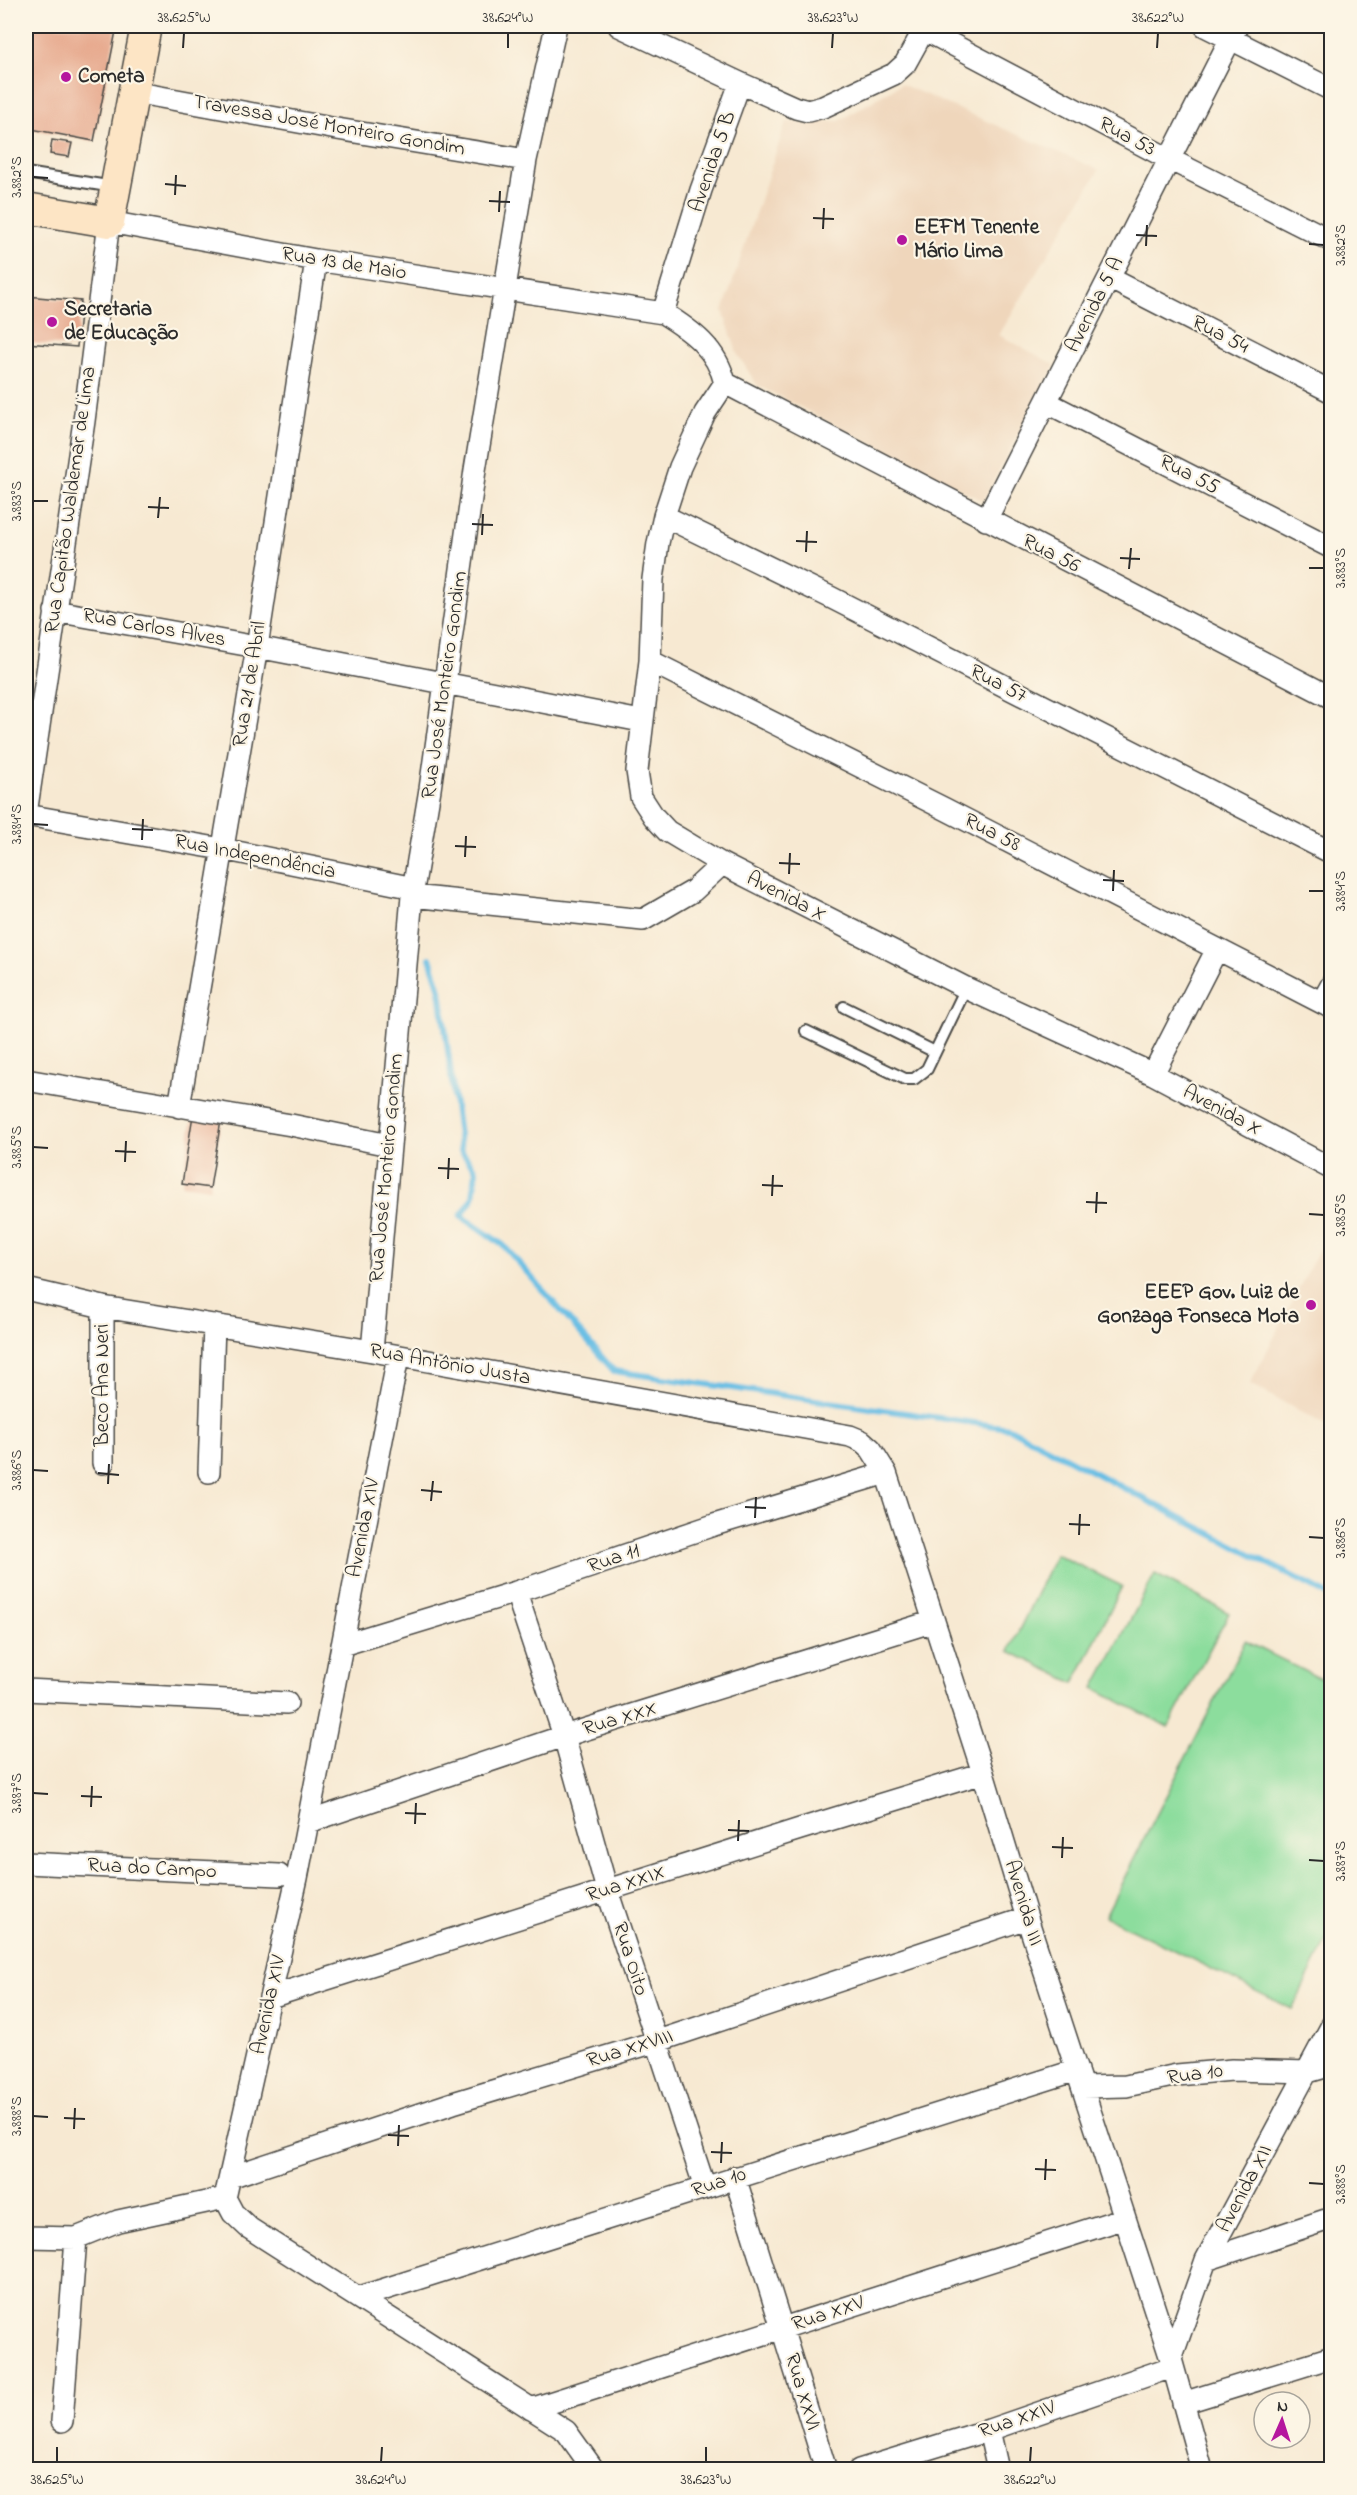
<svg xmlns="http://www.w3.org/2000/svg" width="1357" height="2495" viewBox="0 0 1357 2495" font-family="'Indie Flower',sans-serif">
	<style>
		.built { fill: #efd6bb }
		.green { fill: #8cdd9d; stroke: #5c8464; stroke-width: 1.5 }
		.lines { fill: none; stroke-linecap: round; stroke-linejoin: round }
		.stream { stroke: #67bee4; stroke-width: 6 }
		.building { fill: #e7aa8f }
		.lane-casing { stroke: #4a4844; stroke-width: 14 }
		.street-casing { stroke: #4a4844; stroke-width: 24 }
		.secondary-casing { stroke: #4a4844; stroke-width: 33 }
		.lane { stroke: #fff; stroke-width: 10 }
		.street { stroke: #fff; stroke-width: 21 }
		.secondary { stroke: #fde5c5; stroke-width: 30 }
		.ticks { fill: none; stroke: #2b2b2b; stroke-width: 2 }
		.poi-dot { fill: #b5179e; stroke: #fcf5e5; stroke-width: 2 }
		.labels { text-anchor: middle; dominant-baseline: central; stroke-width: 4.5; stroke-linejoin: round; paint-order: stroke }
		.poi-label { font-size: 21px; font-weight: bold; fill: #2b2b2b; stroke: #fcf5e5; text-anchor: start }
		.street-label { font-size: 21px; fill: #2b2b2b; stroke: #fcf5e5 }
		.neatline { fill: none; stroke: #2b2b2b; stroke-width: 2 }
		.ticks-label { font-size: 15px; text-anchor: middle; fill: #2b2b2b }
	</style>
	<rect width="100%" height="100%" fill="#fcf5e5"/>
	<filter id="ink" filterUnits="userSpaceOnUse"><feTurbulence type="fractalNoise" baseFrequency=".0167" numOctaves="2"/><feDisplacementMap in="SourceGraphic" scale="12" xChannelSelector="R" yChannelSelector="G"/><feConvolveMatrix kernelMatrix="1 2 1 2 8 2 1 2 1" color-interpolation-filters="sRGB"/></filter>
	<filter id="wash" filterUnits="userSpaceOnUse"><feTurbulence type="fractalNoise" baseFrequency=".008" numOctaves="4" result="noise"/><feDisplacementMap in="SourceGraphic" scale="24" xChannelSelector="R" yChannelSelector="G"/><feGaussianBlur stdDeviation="1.35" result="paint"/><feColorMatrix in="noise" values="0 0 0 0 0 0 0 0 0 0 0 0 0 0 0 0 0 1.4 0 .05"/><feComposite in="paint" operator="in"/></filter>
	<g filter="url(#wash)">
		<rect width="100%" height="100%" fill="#f7e9d2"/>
		<path class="built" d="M901 84 1099 170 999 335 1055 365 983 501 757 385 738 355 723 311 786 122 839 121Z
			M1331 1226 1332 1428H1331L1250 1384Z"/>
		<path class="green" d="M1056 1554 1122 1586 1074 1683 1009 1651Z
			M1155 1574 1229 1613 1168 1727 1094 1688Z
			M1245 1641 1331 1684V1931L1292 2009 1105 1916Z"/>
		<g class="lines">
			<path class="stream" d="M430 958 440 990 461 1151 476 1170 473 1198 461 1216 503 1245 614 1371 1009 1428 1332 1597"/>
		</g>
		<g id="blocks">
			<path class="building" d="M26 26H117L94 141 26 128Z
				M52 140 72 143 69 157 50 154Z
				M26 296 81 301 77 347 26 343Z
				M193 1115 221 1120 210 1188 182 1184Z"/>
		</g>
	</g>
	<g filter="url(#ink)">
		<use href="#blocks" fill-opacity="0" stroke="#4a4844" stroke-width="1.5"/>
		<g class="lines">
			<g class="lane-casing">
				<path id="lane" d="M26 173 114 187
					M844 1007 935 1052
					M806 1031 905 1079H914L927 1069 966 988"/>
			</g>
			<g class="street-casing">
				<path id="street" d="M619 26 740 83 796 108 808 111 823 107 894 74 905 64 926 26
					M1205 26 1332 90
					M925 30 1169 159 1332 241
					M740 83 701 190 663 313C692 331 717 349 725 383L1332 698
					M133 92 337 129 526 160
					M1109 278 1332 392
					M725 383 705 413 680 467 664 516 658 543 653 579 650 661 637 771 641 797 654 817 667 831 722 864 966 988 1153 1074 1332 1169
					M1046 402 1332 548
					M664 516 830 597 1332 853
					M986 520 1237 26
					M55 611 257 647 641 721
					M650 661 945 809 1332 1008
					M26 814 84 421 109 222 316 260 663 313
					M26 815 222 849 414 888
					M412 896 643 920 693 891 722 864
					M1322 1002 1332 984
					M1153 1074 1217 949
					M26 1080 291 1125 389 1145
					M179 1107 257 647 316 260
					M26 1289 103 1307 372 1351 850 1436 862 1441 871 1449 886 1473 983 1773 1027 1918 1171 2359 1202 2470
					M372 1351 412 896 430 789 475 470 526 160 556 26
					M398 1357 297 1878 225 2198 233 2213 249 2228 566 2431 594 2470
					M103 1463V1307
					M209 1472 214 1325
					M516 1592 564 1736 607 1890 705 2188
					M342 1645 516 1592 714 1525 886 1473
					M26 1690 287 1703
					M308 1822 564 1736 934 1621
					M26 1863 279 1875
					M270 1997 800 1829 983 1773
					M1083 2087 1126 2086 1177 2075 1232 2070 1308 2072 1332 2065
					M230 2177 453 2103 658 2041 1027 1918
					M735 2177 826 2470
					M26 2237 76 2238 118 2221 225 2198
					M1206 2260 1332 2218
					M360 2297 1077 2070
					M1171 2359 1206 2260 1332 2025
					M1183 2403 1332 2357
					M531 2409 1125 2218
					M62 2421 76 2238
					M989 2430 998 2470
					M859 2470 989 2430 1172 2367"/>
			</g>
			<g class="secondary-casing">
				<path id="secondary" d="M26 208 109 222 146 26"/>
			</g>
			<use href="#lane" class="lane"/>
			<use href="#street" class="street"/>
			<use href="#secondary" class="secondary"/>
		</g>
	</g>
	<path class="ticks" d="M183 48 184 33M508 48V33M832 48 833 33M1157 48 1158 33M33 177 48 178M165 184 186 186M175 195 176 175M489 201 510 202M499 212 500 191M813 218 834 219M823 229 824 208M1136 235 1157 236M1309 244 1324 245M1146 246 1147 225M33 501H48M148 507 169 508M158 518 160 497M472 524 493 525M482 535 483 514M796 541 817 542M806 552 807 531M1120 558 1140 559M1309 568H1324M1129 569 1131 548M33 824 48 825M132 829 153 830M142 840 143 819M455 846 476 847M465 857 466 836M779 863 800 864M789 874 790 853M1103 880 1124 881M1113 891 1114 870M1309 891H1324M33 1147 48 1148M115 1151 136 1152M125 1162 126 1141M438 1168 459 1169M448 1179 449 1158M762 1185 783 1186M772 1196 773 1175M1086 1202 1107 1203M1096 1213 1097 1192M1309 1214 1324 1215M33 1470 48 1471M98 1473 119 1475M108 1484 109 1464M421 1490 442 1492M431 1501 433 1481M745 1507 766 1508M755 1518 756 1497M1069 1524 1090 1525M1079 1535 1080 1514M1309 1537 1324 1538M33 1793 48 1794M81 1796 102 1797M91 1807 92 1786M405 1813 426 1814M415 1824 416 1803M728 1830 749 1831M738 1841 739 1820M1052 1847 1073 1848M1062 1858 1063 1837M1309 1860 1324 1861M33 2116 48 2117M64 2118 85 2119M74 2129 75 2108M388 2135 409 2136M398 2146 399 2125M711 2152 732 2153M721 2163 722 2142M1035 2169 1056 2170M1045 2180 1046 2159M1309 2183 1324 2184M57 2462V2447M381 2462 382 2447M706 2462V2447M1030 2462 1031 2447"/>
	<g class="poi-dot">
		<circle cx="66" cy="77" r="6"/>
		<circle cx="902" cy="240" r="6"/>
		<circle cx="52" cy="322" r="6"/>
		<circle cx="1311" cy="1305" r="6"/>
	</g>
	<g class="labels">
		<g class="poi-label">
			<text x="78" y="77">Cometa</text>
			<text x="914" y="228">EEFM Tenente<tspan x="914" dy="24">Mário Lima</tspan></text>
			<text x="64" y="310">Secretaria<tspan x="64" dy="24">de Educação</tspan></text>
			<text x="1299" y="1293" text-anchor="end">EEEP Gov. Luiz de<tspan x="1299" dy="24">Gonzaga Fonseca Mota</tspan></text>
		</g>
		<g class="street-label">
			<text transform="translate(329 126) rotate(10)">Travessa José Monteiro Gondim</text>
			<text transform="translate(1127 137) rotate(28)">Rua 53</text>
			<text transform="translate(713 162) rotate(-71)">Avenida 5 B</text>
			<text transform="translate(344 264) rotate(9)">Rua 13 de Maio</text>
			<text transform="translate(1095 305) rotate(-63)">Avenida 5 A</text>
			<text transform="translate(1220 335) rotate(27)">Rua 54</text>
			<text transform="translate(1189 475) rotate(27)">Rua 55</text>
			<text transform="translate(71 500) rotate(-82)">Rua Capitão Waldemar de Lima</text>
			<text transform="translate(1051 554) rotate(27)">Rua 56</text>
			<text transform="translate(154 628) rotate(10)">Rua Carlos Alves</text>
			<text transform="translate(250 684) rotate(-81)">Rua 21 de Abril</text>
			<text transform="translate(998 684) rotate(27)">Rua 57</text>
			<text transform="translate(445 685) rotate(-82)">Rua José Monteiro Gondim</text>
			<text transform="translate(992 833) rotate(27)">Rua 58</text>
			<text transform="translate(255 857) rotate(11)">Rua Independência</text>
			<text transform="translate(786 897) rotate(27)">Avenida X</text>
			<text transform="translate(1222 1111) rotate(28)">Avenida X</text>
			<text transform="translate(387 1168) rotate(-85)">Rua José Monteiro Gondim</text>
			<text transform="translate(450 1365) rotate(10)">Rua Antônio Justa</text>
			<text transform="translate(103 1385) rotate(-90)">Beco Ana Neri</text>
			<text transform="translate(364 1528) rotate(-79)">Avenida XIV</text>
			<text transform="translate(614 1559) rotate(-19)">Rua 11</text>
			<text transform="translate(620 1719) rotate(-17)">Rua XXX</text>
			<text transform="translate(152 1869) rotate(3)">Rua do Campo</text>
			<text transform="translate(626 1884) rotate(-18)">Rua XXIX</text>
			<text transform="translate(1023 1903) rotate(73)">Avenida III</text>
			<text transform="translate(630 1959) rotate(72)">Rua Oito</text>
			<text transform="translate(269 2005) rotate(-78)">Avenida XIV</text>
			<text transform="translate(630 2049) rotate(-17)">Rua XXVIII</text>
			<text transform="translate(1195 2075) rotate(-8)">Rua 10</text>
			<text transform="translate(719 2183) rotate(-19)">Rua 10</text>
			<text transform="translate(1245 2189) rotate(-62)">Avenida XII</text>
			<text transform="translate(828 2314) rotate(-18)">Rua XXV</text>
			<text transform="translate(802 2392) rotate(73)">Rua XXVI</text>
			<text transform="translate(1017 2420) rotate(-19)">Rua XXIV</text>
		</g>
	</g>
	<rect width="1357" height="2495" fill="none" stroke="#fcf5e5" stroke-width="66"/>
	<g transform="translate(1282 2420) rotate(3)"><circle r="28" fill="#fcf5e5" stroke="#a8a49b" stroke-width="1.5"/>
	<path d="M0-4.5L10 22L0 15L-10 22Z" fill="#b5179e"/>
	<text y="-9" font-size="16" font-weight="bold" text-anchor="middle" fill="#2b2b2b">N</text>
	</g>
	<rect x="33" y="33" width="1291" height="2429" class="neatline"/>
	<g class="ticks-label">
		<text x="184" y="22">38.625°W</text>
		<text x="508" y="22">38.624°W</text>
		<text x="833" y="22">38.623°W</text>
		<text x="1158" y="22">38.622°W</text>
		<text transform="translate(16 177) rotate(-90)" y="5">3.882°S</text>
		<text transform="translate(1340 245) rotate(-90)" y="5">3.882°S</text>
		<text transform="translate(16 501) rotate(-90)" y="5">3.883°S</text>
		<text transform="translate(1340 568) rotate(-90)" y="5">3.883°S</text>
		<text transform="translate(16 824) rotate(-90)" y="5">3.884°S</text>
		<text transform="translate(1340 891) rotate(-90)" y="5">3.884°S</text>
		<text transform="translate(16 1147) rotate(-90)" y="5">3.885°S</text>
		<text transform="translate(1340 1215) rotate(-90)" y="5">3.885°S</text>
		<text transform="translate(16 1470) rotate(-90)" y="5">3.886°S</text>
		<text transform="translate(1340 1538) rotate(-90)" y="5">3.886°S</text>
		<text transform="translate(16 1793) rotate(-90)" y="5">3.887°S</text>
		<text transform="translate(1340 1861) rotate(-90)" y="5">3.887°S</text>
		<text transform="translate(16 2116) rotate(-90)" y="5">3.888°S</text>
		<text transform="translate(1340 2184) rotate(-90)" y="5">3.888°S</text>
		<text x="57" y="2484">38.625°W</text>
		<text x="381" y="2484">38.624°W</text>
		<text x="706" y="2484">38.623°W</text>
		<text x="1030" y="2484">38.622°W</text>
	</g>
</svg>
